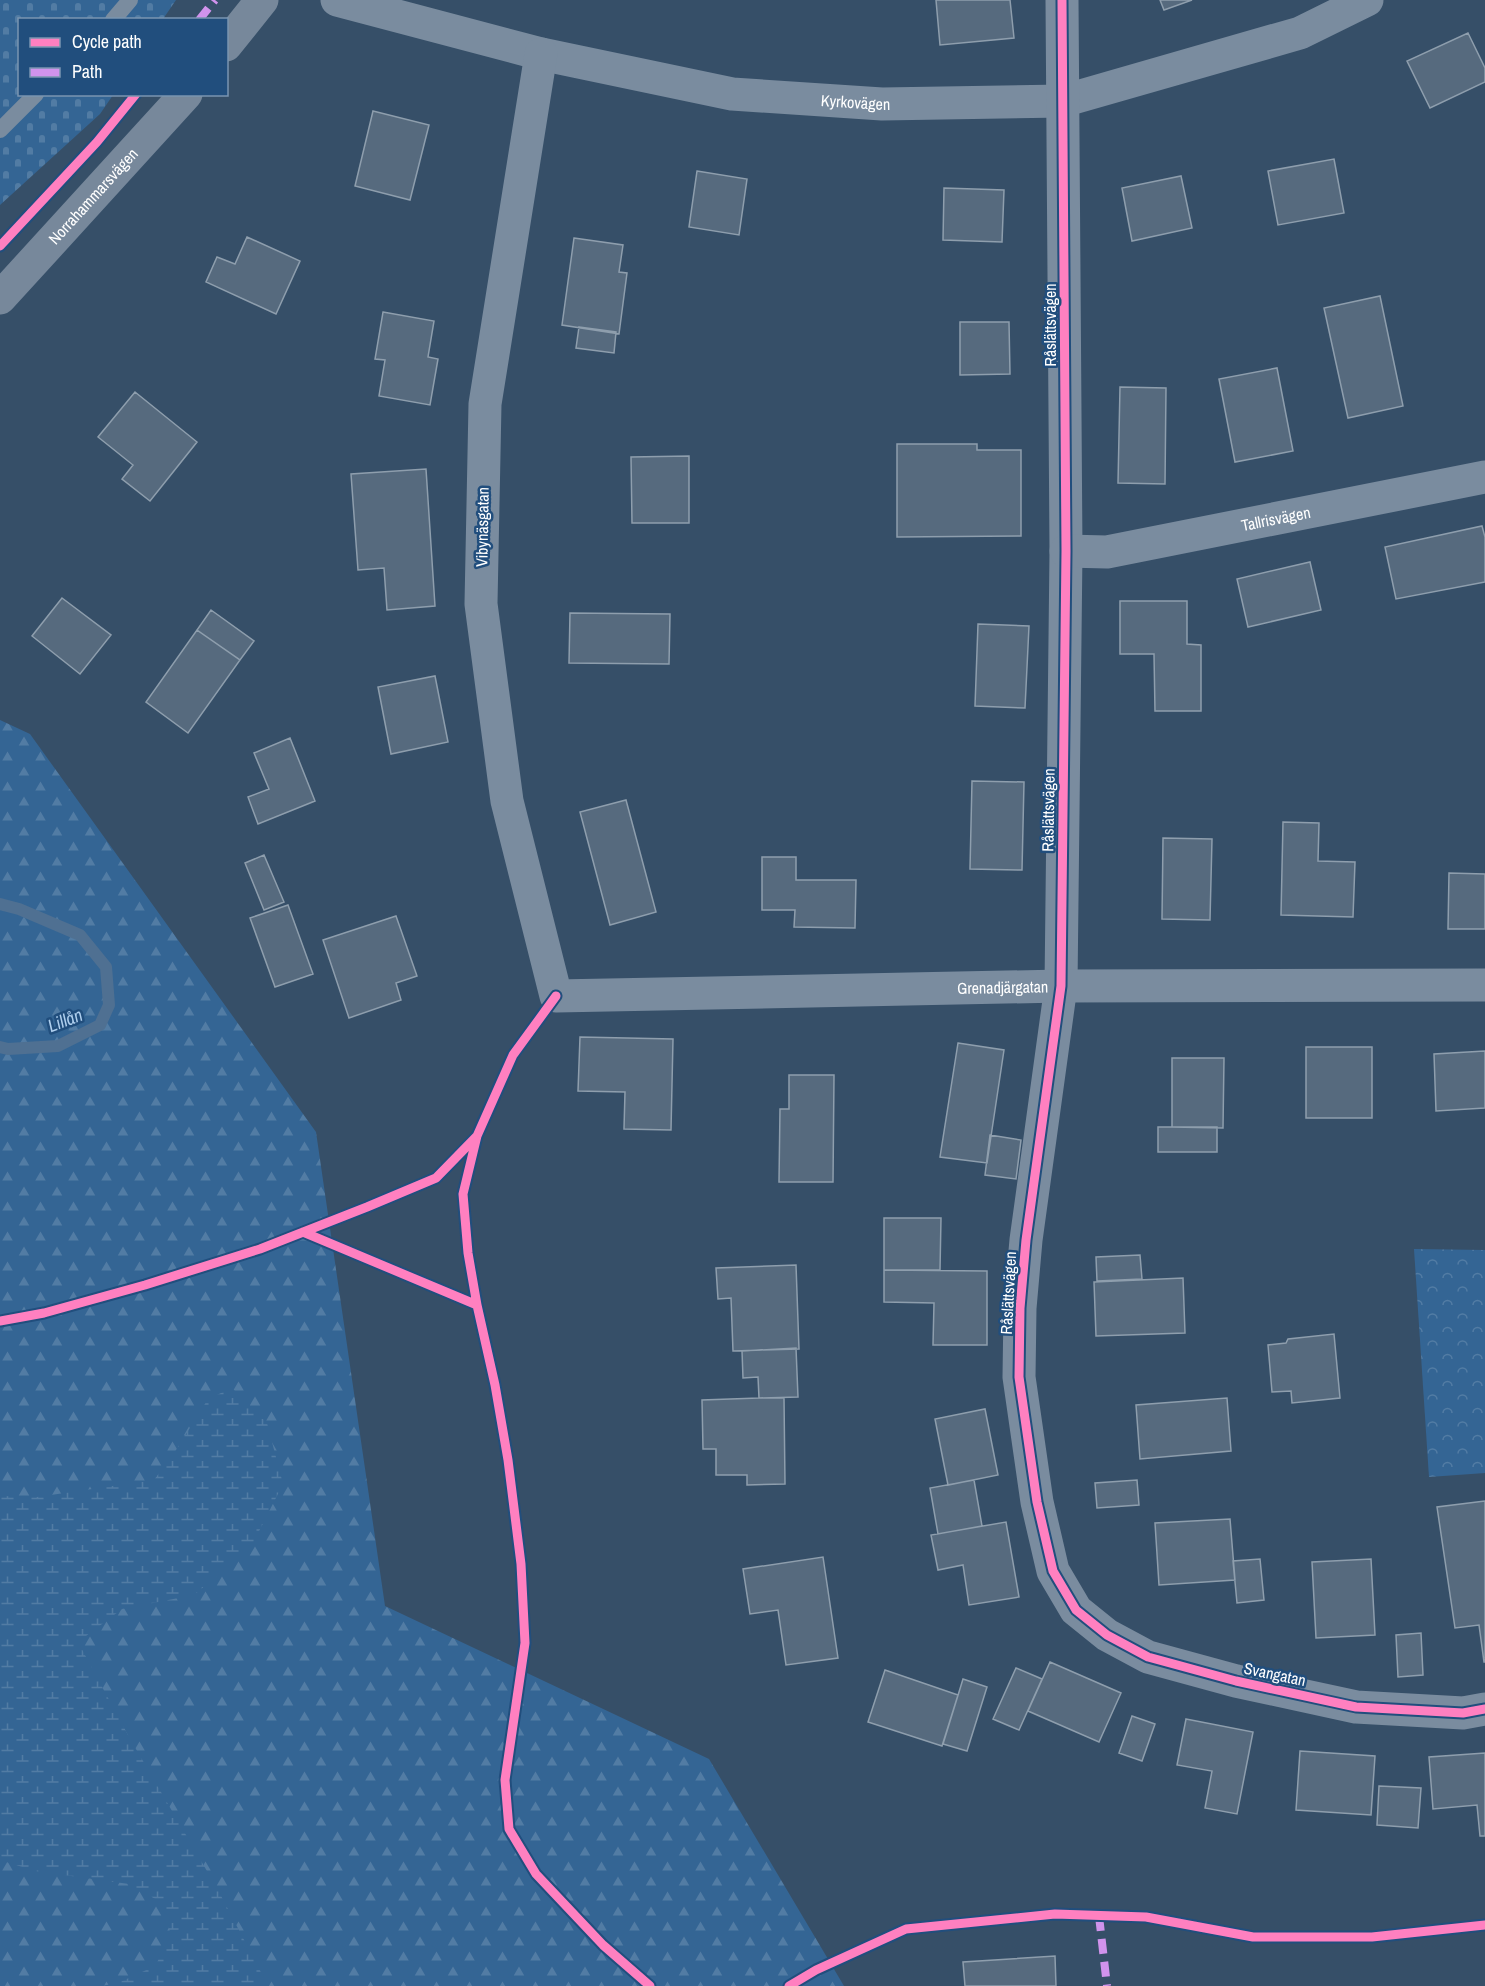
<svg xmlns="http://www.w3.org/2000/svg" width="1485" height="1986" viewBox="0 0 1485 1986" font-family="'Archivo Narrow',sans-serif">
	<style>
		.forest { fill: url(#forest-firs) }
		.wetland { fill: url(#wetland-marsh) }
		.cemetery { fill: url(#cemetery-stones) }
		.park { fill: url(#park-crowns) }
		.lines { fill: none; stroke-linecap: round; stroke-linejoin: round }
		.stream { stroke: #4f7092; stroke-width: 12 }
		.building { fill: #566a7e; stroke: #8e9ead; stroke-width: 1.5 }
		.lane { stroke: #7a8c9f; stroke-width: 16 }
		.street { stroke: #7a8c9f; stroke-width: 33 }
		.secondary { stroke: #77889b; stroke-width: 33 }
		.quiet { stroke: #d193ec; stroke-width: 8; stroke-dasharray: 15 8; stroke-linecap: butt }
		.cycleway-casing { stroke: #214e7d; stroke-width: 13 }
		.cycleway { stroke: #ff80c0; stroke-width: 9 }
		.labels { text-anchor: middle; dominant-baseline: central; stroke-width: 5; stroke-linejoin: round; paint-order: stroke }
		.street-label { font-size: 16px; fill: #fff; stroke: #214e7d }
		.water-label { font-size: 18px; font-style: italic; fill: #afcfee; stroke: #214e7d }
	</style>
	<defs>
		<pattern id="forest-firs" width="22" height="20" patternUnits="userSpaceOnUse" patternTransform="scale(1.5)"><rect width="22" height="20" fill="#346594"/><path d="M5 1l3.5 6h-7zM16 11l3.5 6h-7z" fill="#527ca4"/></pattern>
		<pattern id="wetland-marsh" width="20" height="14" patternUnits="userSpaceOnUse" patternTransform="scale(1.5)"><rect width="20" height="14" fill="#346594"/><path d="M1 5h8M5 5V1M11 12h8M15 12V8" fill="none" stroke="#527ca4"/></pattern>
		<pattern id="cemetery-stones" width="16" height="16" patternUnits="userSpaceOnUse" patternTransform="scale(1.5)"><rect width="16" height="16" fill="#346594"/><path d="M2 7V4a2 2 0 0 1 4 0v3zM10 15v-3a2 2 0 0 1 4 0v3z" fill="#527ca4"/></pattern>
		<pattern id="park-crowns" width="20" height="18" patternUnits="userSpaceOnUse" patternTransform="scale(1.5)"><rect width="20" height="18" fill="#346594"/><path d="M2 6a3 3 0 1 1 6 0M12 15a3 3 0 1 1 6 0" fill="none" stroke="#527ca4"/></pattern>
	</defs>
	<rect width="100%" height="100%" fill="#364f68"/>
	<path class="forest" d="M0 720 30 734 316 1132 385 1606 709 1759 844 1986H0Z"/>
	<path class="wetland" d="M232 1388 267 1423 283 1484 251 1547 194 1595 122 1609 78 1642 129 1737 218 1890 268 1986H101L118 1983 155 1966 171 1937 164 1904 129 1884 35 1871 0 1860V1496L37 1497 154 1480 176 1450 208 1399Z"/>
	<path class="cemetery" d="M0 0H176L163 19 20 20V94L113 95 100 114 0 205Z"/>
	<path class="park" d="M1414 1249 1485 1250V1473L1429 1477Z"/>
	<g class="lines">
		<path class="stream" d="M0 904 19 909 80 935 106 967 109 1005 100 1025 58 1046 8 1049 0 1047"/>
	</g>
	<path class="building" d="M936 0H1010L1014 38 940 45Z
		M1160 0H1192L1164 10Z
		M1468 33 1485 68V82L1430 108 1407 61Z
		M373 111 429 125 410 200 355 186Z
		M1334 159 1344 213 1278 225 1268 171Z
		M697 171 747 179 739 235 689 227Z
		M1181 176 1192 228 1132 241 1122 188Z
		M944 188 1004 190 1002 242 943 240Z
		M247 237 300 261 276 314 206 282 217 257 235 264Z
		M574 238 623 245 619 272 627 273 619 334 562 325Z
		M1380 296 1403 406 1348 418 1324 308Z
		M383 312 434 321 428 357 438 359 430 405 379 396 385 360 375 359Z
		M960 322H1009L1010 374 960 375Z
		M579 327 616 332 614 353 576 348Z
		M1277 368 1293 451 1235 462 1219 379Z
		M1120 387 1166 388 1165 484 1118 483Z
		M135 392 197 442 150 501 122 479 133 465 98 437Z
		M897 444H977V450H1021V536L897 537Z
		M689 456V523H632L631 457Z
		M426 469 435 606 387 610 384 568 358 570 351 474Z
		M1482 526 1485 537V582L1396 599 1385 547Z
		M1310 562 1321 610 1248 627 1237 579Z
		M62 598 111 635 80 674 32 636Z
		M1120 601H1187V644L1201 645V711H1155L1154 654H1120Z
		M211 610 254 641 240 660 197 630Z
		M570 613 670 614 669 664 569 663Z
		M978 624 1029 626 1025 708 975 706Z
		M197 630 240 660 188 733 146 702Z
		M435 676 448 742 391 754 378 687Z
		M290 738 315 801 258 824 248 797 269 789 254 753Z
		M972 781 1024 782 1022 870 970 869Z
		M626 800 656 912 610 925 580 812Z
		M1283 822 1319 823 1318 861 1355 862 1353 917 1281 915Z
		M1163 838 1212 839 1210 920 1162 919Z
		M264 855 284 902 264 910 245 863Z
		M762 857H796V880H856L855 928 794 927 795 910H762Z
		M1449 873 1485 874V929H1448Z
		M288 905 313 974 275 987 250 918Z
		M396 916 417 976 396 983 401 1000 349 1018 323 940Z
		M580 1037 673 1039 671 1130 624 1129 625 1092 578 1091Z
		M958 1043 1004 1050 987 1163 940 1157Z
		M1306 1047H1372V1118H1306Z
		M1485 1051V1108L1436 1111 1434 1054Z
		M1172 1058H1224L1223 1128 1172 1127Z
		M789 1075H834L833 1182H779L780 1109H789Z
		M1158 1127H1217V1152H1158Z
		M990 1135 1021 1140 1016 1179 985 1175Z
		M884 1218H941L940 1270H884Z
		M1140 1255 1142 1279 1097 1281 1096 1257Z
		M796 1265 799 1349 733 1351 731 1298 718 1299 716 1268Z
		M884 1270 987 1271V1345H933L934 1303 884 1302Z
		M1183 1278 1185 1333 1096 1336 1094 1282Z
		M1334 1334 1340 1398 1292 1403 1291 1391 1272 1392 1268 1345 1286 1343 1288 1339Z
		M796 1348 798 1397 759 1398 758 1377 743 1378 742 1351Z
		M759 1398H784L785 1484 747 1485V1475H716V1449H703L702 1400Z
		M1227 1398 1231 1451 1140 1459 1136 1405Z
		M985 1409 998 1475 948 1485 935 1419Z
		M974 1480 982 1526 938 1534 930 1488Z
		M1137 1480 1139 1505 1097 1508 1095 1483Z
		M1485 1501V1662H1484L1479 1625 1455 1628 1437 1507Z
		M1230 1519 1235 1580 1159 1585 1155 1523Z
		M1006 1522 1019 1597 969 1605 963 1565 938 1570 931 1535Z
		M823 1557 838 1658 786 1665 778 1610 750 1614 743 1569Z
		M1260 1559 1264 1600 1237 1603 1233 1561Z
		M1371 1559 1375 1635 1316 1638 1312 1562Z
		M1421 1633 1423 1675 1398 1677 1396 1635Z
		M1050 1662 1121 1693 1099 1742 1028 1711Z
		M1016 1668 1042 1679 1019 1730 993 1719Z
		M885 1670 958 1695 942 1746 868 1722Z
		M963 1679 987 1687 967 1751 943 1744Z
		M1132 1716 1155 1724 1142 1761 1119 1753Z
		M1186 1719 1253 1732 1237 1814 1205 1808 1212 1771 1177 1765Z
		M1300 1751 1375 1756 1371 1815 1296 1810Z
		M1485 1753V1836H1480L1477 1805 1433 1809 1429 1757Z
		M1379 1786 1421 1788 1418 1828 1377 1825Z
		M1055 1956 1056 1986H965L963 1962Z"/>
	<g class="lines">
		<path class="lane" d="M113 20 130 0
			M0 130 36 94"/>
		<g class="street">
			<path id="s1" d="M337 0 541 54 732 94 882 104 1063 101 1300 33 1367 0"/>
			<path d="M1062 0 1066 551 1061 986 1026 1240 1020 1308 1019 1377 1037 1502 1053 1571 1076 1610 1107 1635 1148 1657 1236 1681 1356 1707 1463 1713 1485 1709"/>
			<path id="s2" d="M541 54 485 404 481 604 507 801 556 996 1061 986 1485 985"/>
			<path id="s3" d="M1066 551 1107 552 1485 477"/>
		</g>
		<g class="secondary">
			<path d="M226 45 262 0"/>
			<path id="s4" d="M0 298 186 94"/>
		</g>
		<path class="quiet" d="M199 20 215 0
			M1099 1916 1107 1986"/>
		<g class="cycleway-casing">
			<path id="cycleway" d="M1062 0 1066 551 1061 986 1026 1240 1020 1308 1019 1377 1037 1502 1053 1571 1076 1610 1107 1635 1148 1657 1236 1681 1356 1707 1463 1713 1485 1709
				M0 246 97 142 136 94
				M477 1136 463 1194 468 1253 477 1305 495 1385 508 1460 521 1564 525 1643 505 1780 509 1829 536 1874 603 1945 650 1986
				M303 1232 477 1305
				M0 1321 44 1313 145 1285 260 1249 367 1207 436 1178 477 1136 513 1055 556 996
				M789 1986 816 1970 906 1929 1055 1914 1146 1917 1253 1937H1372L1485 1925"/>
		</g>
		<use href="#cycleway" class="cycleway"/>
	</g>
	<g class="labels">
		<g class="street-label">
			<text stroke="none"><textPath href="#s1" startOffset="530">Kyrkovägen</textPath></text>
			<text stroke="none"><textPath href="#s4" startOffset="138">Norrahammarsvägen</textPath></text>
			<text transform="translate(1050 325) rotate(-90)">Råslättsvägen</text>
			<text stroke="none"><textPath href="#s3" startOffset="213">Tallrisvägen</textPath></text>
			<text transform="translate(482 527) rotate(-89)">Vibynäsgatan</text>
			<text transform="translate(1048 810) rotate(-89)">Råslättsvägen</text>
			<text stroke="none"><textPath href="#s2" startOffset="1401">Grenadjärgatan</textPath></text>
			<text transform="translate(1008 1293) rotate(-87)">Råslättsvägen</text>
			<text transform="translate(1275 1674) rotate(12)">Svangatan</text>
		</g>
		<g class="water-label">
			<text transform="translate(65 1020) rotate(-21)">Lillån</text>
		</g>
	</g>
	<rect x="18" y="18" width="210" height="78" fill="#214e7d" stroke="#7a95b1" stroke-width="1.5"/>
	<rect x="30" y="38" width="30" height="9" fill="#ff80c0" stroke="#7a95b1" stroke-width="1.5"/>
	<text x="72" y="48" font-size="18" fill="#ffffff">Cycle path</text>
	<rect x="30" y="68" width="30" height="9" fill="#d193ec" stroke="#7a95b1" stroke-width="1.5"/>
	<text x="72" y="78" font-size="18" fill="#ffffff">Path</text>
</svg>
